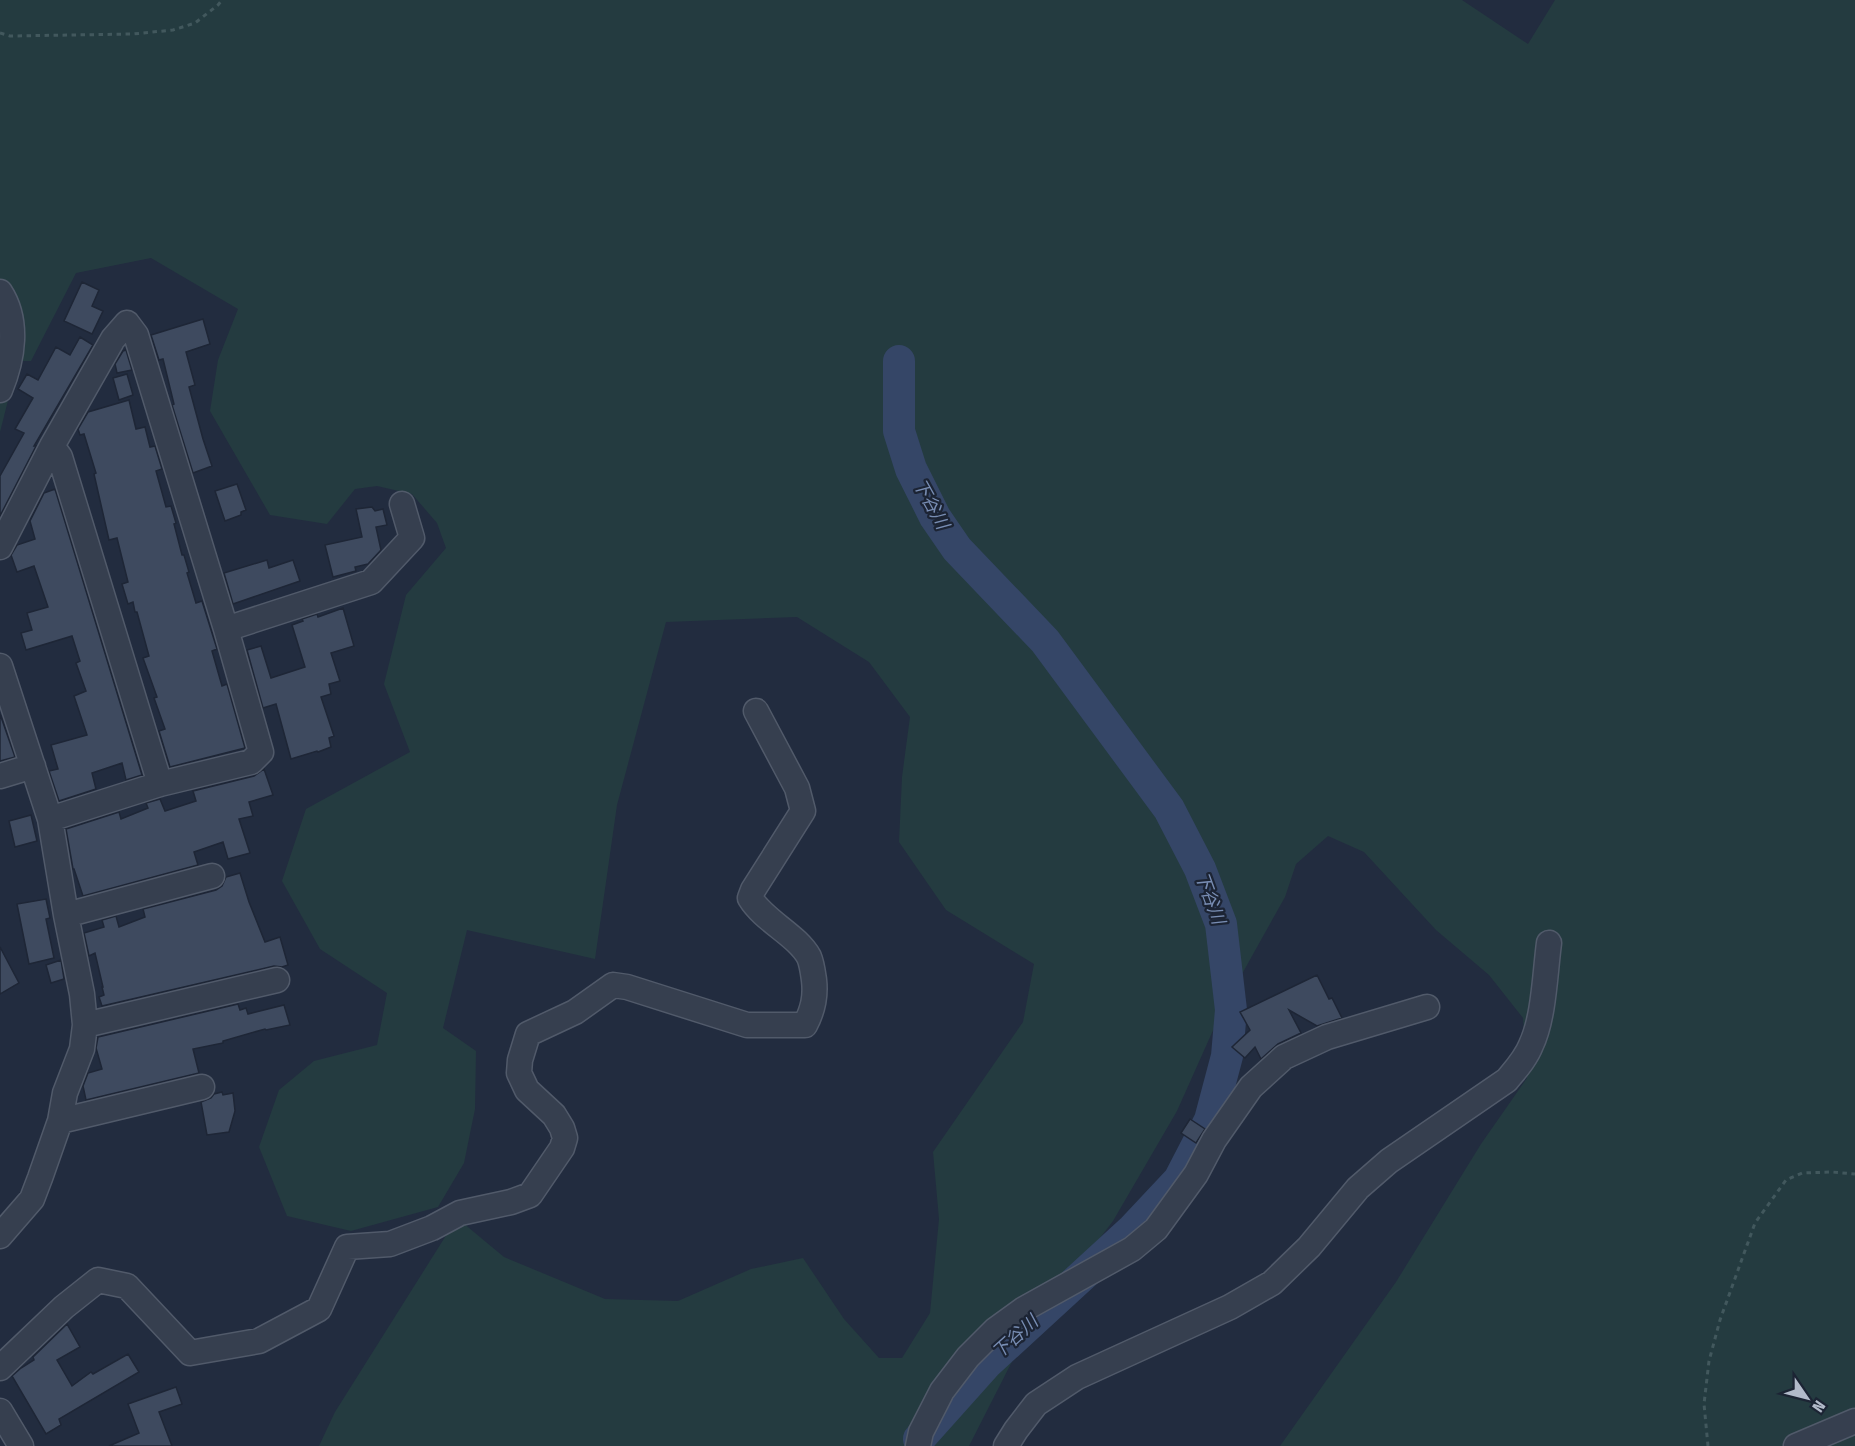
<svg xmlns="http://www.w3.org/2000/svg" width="1855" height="1446" viewBox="0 0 1855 1446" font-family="'Fira Sans Condensed','Noto Sans JP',sans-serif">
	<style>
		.green { fill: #243b40 }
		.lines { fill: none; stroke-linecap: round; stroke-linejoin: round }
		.river { stroke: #354667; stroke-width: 32 }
		.building { fill: #3e4a5f; stroke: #1e2636; stroke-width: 1.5 }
		.minor-casing { stroke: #515a6a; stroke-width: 27 }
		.path { stroke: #42585d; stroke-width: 3; stroke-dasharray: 4.5 4.5; stroke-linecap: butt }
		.minor { stroke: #363f4f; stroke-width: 24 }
		.labels { text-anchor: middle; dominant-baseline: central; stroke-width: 4.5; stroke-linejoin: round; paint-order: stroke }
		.water-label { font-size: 18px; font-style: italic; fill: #788db3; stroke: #1c2434 }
	</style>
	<rect width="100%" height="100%" fill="#222c3f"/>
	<path class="green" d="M0 0H1462L1528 44 1555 0H1855V1446H1280L1396 1282 1481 1144 1527 1078 1523 1018 1489 975 1436 930 1364 852 1328 836 1296 864 1285 897 1223 1008 1177 1111 1113 1221 1025 1336 969 1446H319L335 1412 457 1218 504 1257 605 1299 678 1301 751 1269 803 1258 844 1319 879 1358H902L930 1313 939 1219 933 1152 1023 1022 1034 964 946 910 899 842 902 777 910 717 869 662 797 617 666 622 617 805 595 959 467 930 443 1028 476 1051 475 1109 464 1163 438 1207 351 1231 287 1216 259 1147 279 1090 314 1061 377 1045 387 993 320 949 282 881 306 809 410 752 384 684 406 595 446 548 437 523 412 494 377 486 355 489 327 524 270 515 210 411 218 360 238 309 151 258 76 273 31 361H18L0 432Z"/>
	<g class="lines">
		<path class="river" d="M899 361V431L911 469 935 517 957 549 1045 641 1169 809 1200 869 1221 924 1231 1010 1227 1056 1210 1120 1179 1180 1133 1229 986 1364 919 1439"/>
	</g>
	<path class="building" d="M82 282 99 290 92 306 103 311 92 334 64 321Z
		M203 319 210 344 186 352 195 385 189 387 203 439 212 466 193 473 172 405 174 404 163 359 159 360 151 335Z
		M80 337 93 345 34 446H36L0 516V476L24 433 15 429 33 398 18 389 27 374 38 380 56 347 70 355Z
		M126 350 132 370 117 373 115 364 123 351Z
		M127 374 133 395 119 400 113 378Z
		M129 400 136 429 145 427 150 447 155 446 162 469 156 471 166 507 171 506 176 523 174 524 182 555H184L189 572 187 573 196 603 202 601 217 649 212 651 222 686 227 684 245 748 170 767 159 731 165 729 154 698 157 697 143 658 149 656 137 612H135L133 602 128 604 122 584 128 582 117 538 109 540 94 474 96 473 84 434 80 435 78 429 88 412Z
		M237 484 246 510 241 512V515L225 521 215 491Z
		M55 489 142 775 126 780 122 763 92 773 96 789 59 801 49 771 58 769 51 745 87 735 74 696 86 691 76 663 80 661 72 636 26 650 21 633 32 630 27 613 48 607 34 566 17 572 11 555 17 545 35 539 30 521 44 493Z
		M372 507 375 511 383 509 387 525 376 527 381 550 368 564 355 567 356 571 333 577 325 545 362 537 356 509Z
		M267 560 269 568 293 560 300 581 233 604 224 573Z
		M343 608 354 646 331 653 340 681 329 684 331 694 321 697 334 736 329 738 331 747 318 752 317 751 291 759 276 704 263 708 247 650 261 646 271 678 305 667 292 625 303 621 302 619 317 614 318 617Z
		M0 714 15 757 0 761Z
		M264 769 273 795 249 802 253 816 239 819 250 853 228 859 223 842 194 852 198 865 83 896 74 869H73L66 829 119 812 121 819 148 808 146 803 160 799 165 811 196 801 193 791 254 776Z
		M31 815 37 841 15 847 9 821Z
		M240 873 249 902 265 942 280 937 288 965 282 967 274 966 102 1006 99 997 104 995 102 987H103L95 953 89 956 84 933 104 927 102 920 116 916 119 927 145 917 143 909 216 890 222 886 226 877Z
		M46 899 50 918 46 919 54 958 29 964 17 904Z
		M0 947 19 983 0 994Z
		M61 960 64 979 51 983 46 965Z
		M1317 975 1329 999 1332 998 1342 1018 1317 1026 1289 1010 1301 1033 1278 1044 1261 1059 1255 1047 1245 1058 1232 1047 1250 1030 1240 1012Z
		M238 1004 240 1010 246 1008 248 1014 284 1005 290 1025 266 1030 265 1029 223 1041V1043L193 1049 199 1073 86 1100 83 1086 88 1073 102 1069 96 1048 98 1037Z
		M222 1092 223 1095 233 1093 235 1111 229 1132 207 1135 201 1102 211 1098 214 1094Z
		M1190 1119 1205 1129 1196 1143 1181 1133Z
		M67 1324 80 1347 57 1360 72 1386 91 1372 93 1374 128 1354 139 1372 59 1419 61 1425 46 1434 12 1376 21 1368 34 1360 33 1357Z
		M176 1387 182 1404 159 1412 172 1446H109L139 1433 128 1404Z"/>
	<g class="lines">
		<g class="minor-casing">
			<path id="minor" d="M0 292C19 321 13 359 0 390
				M52 446 60 457 160 784
				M0 547 52 446 113 339 127 323 136 335 226 629 261 752 251 762 160 784 50 819
				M226 629 371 582 412 538 402 504
				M0 666 50 819 66 915 82 994 85 1025 82 1049 65 1093 60 1121 40 1178 32 1199 0 1236
				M0 776 33 766
				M66 915 212 876
				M85 1025 277 980
				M60 1121 202 1087
				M0 1368 64 1307 98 1280 127 1286 190 1353 259 1341 319 1309 347 1247 390 1244 432 1228 460 1213 511 1202 530 1195 562 1148 565 1138 562 1128 554 1115 527 1090 519 1073 520 1060 528 1034 575 1012 613 985 627 987 747 1025H805C813 1010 816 997 814 980 813 973 812 964 809 957 797 935 764 921 750 898L753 890 803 811 797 788 756 711
				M0 1411 21 1446
				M918 1446 921 1432 942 1391 968 1357 995 1330 1024 1309 1132 1249 1156 1229 1196 1174 1214 1140 1251 1087 1284 1057 1327 1037 1427 1007
				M1006 1446 1016 1430 1036 1404 1077 1377 1230 1307 1272 1283 1309 1247 1358 1188 1389 1161 1507 1080C1516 1069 1526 1058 1531 1045 1544 1018 1545 973 1549 943
				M1796 1446 1855 1421"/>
		</g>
		<path class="path" d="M0 33 10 36 133 34 173 30 195 23 218 5 222 0
			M1708 1446 1704 1404 1709 1361 1720 1320 1755 1223 1786 1180 1802 1173 1832 1172 1855 1174"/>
		<use href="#minor" class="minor"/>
	</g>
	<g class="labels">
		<g class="water-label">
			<text transform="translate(931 504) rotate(61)">下谷川</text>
			<text transform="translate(1210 898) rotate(70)">下谷川</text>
			<text transform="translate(1015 1337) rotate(-42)">下谷川</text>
		</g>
	</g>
	<g transform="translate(1807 1398) rotate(125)" stroke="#1c2434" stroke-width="4.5" paint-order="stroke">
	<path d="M0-4.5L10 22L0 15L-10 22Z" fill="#b2baca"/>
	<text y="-9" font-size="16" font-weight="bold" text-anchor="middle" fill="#b2baca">N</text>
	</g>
</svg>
